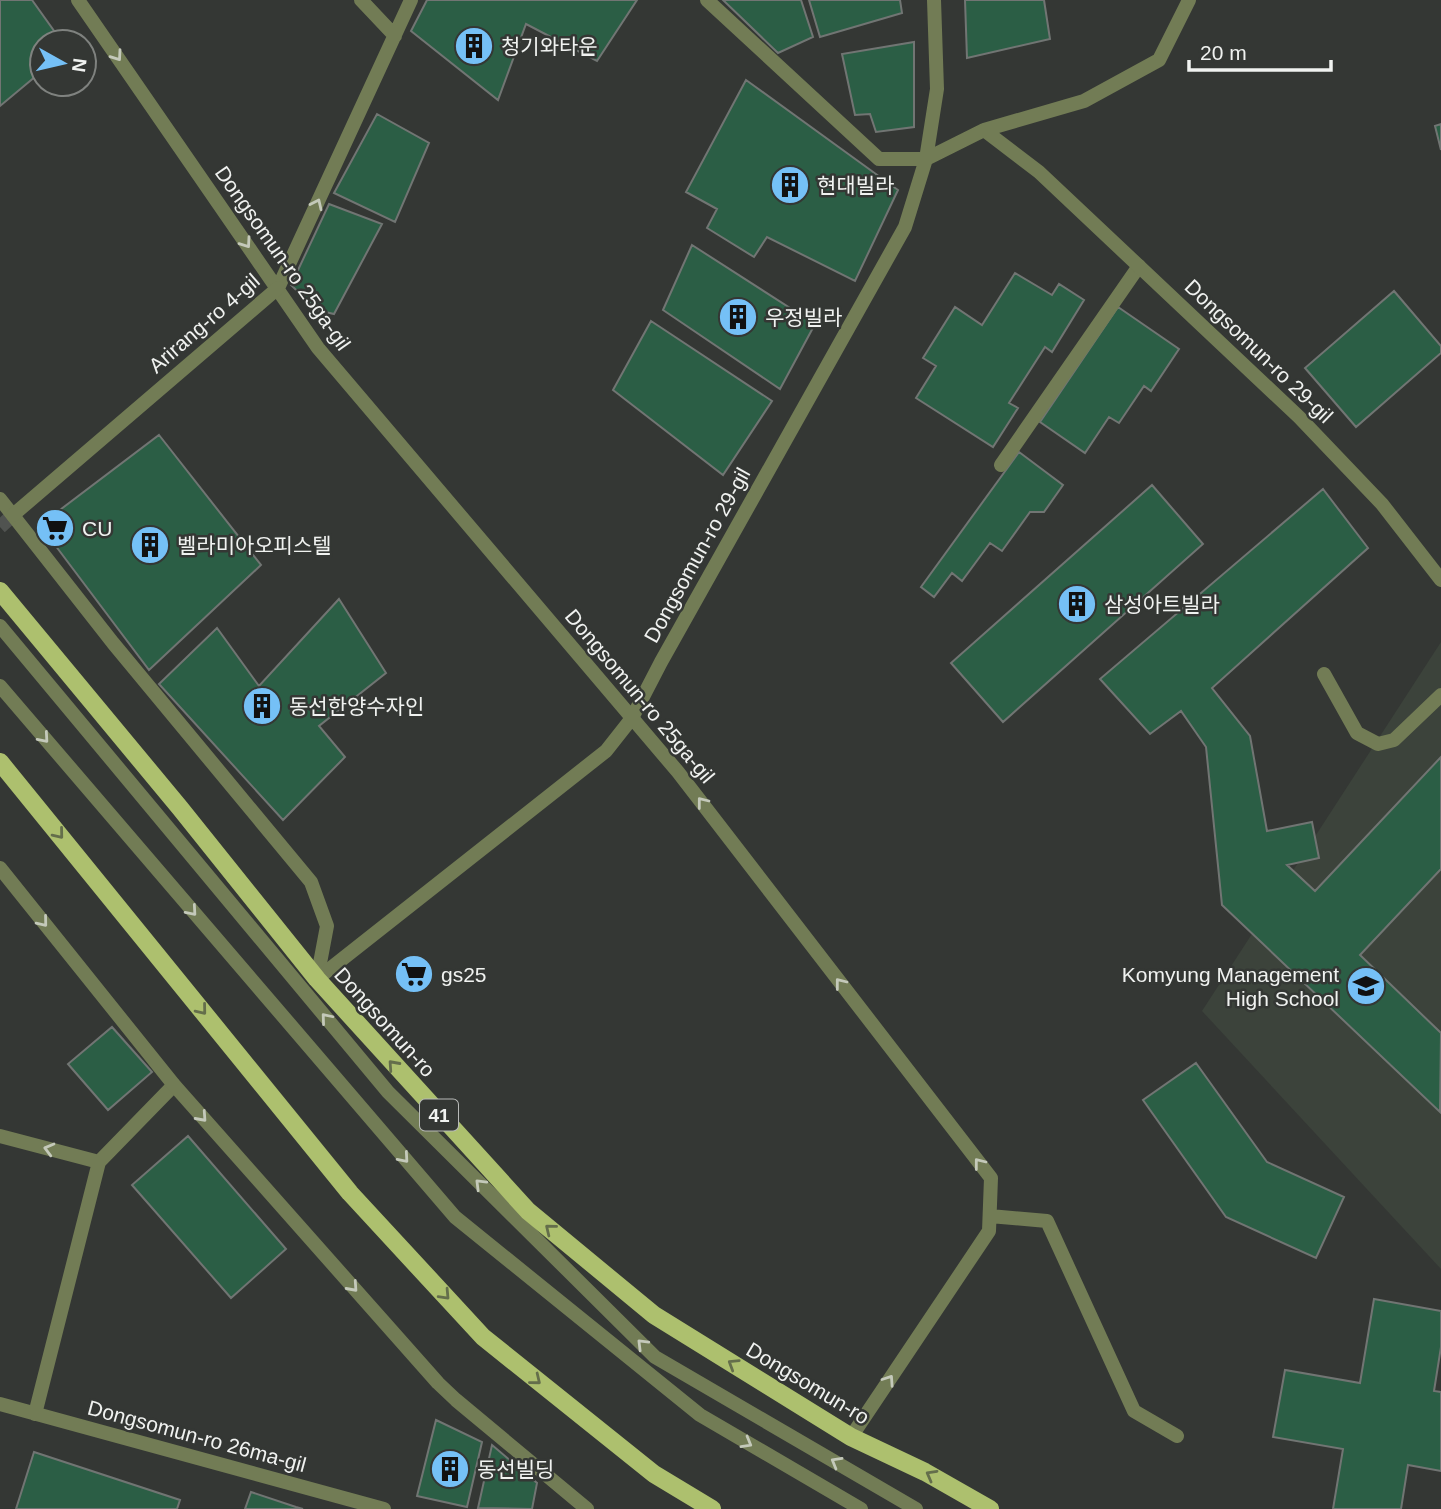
<svg xmlns="http://www.w3.org/2000/svg" width="1441" height="1509" viewBox="0 0 1441 1509" font-family="Helvetica,'Noto Sans KR',sans-serif">
	<style>
		.built { fill: #3c433b }
		.building { fill: #2b5e45; stroke: #717573; stroke-width: 2 }
		.lines { fill: none; stroke-linecap: round; stroke-linejoin: round }
		.tertiary-tunnel { stroke: #505350; stroke-width: 14; stroke-dasharray: 14 7; stroke-linecap: butt }
		.service { stroke: #727c55; stroke-width: 14 }
		.minor { stroke: #727c55; stroke-width: 14 }
		.tertiary { stroke: #727c55; stroke-width: 14 }
		.primary { stroke: #adc06e; stroke-width: 18 }
		.oneway { stroke: #c4c9ba }
		.oneway2 { stroke: #646e4b }
		.labels { text-anchor: middle; dominant-baseline: central; stroke-width: 5; stroke-linejoin: round; paint-order: stroke }
		.shield { fill: #343734; stroke: #b8bab8; stroke-width: 2 }
		.shield-label { font-size: 19px; font-weight: bold; fill: #f0f2f0 }
		.poi-label { font-size: 21px; fill: #f0f2f0; stroke: #343734; text-anchor: start }
		.street-label { font-size: 21px; fill: #f0f2f0; stroke: #343734 }
	</style>
	<rect width="100%" height="100%" fill="#343734"/>
	<path class="built" d="M1441 642V1269L1202 1011Z"/>
	<path class="building" d="M0 0H32L62 42H42V71L0 106Z
		M427 0H637L597 61 526 24 498 100 411 31Z
		M723 0H801L813 37 778 53Z
		M809 0H900L902 13 820 37Z
		M965 0H1044L1050 39 967 58Z
		M914 42V127L876 132 870 114 855 115 842 54Z
		M746 80 898 190 855 281 767 237 754 257 707 228 717 209 686 192Z
		M377 114 429 143 395 222 334 193Z
		M1441 124V150L1435 126Z
		M329 204 382 224 334 314 317 310 291 285Z
		M692 245 815 324 780 389 663 310Z
		M1015 273 1052 295 1059 284 1084 300 1052 352 1045 347 1009 403 1018 408 993 447 916 398 936 366 923 358 955 307 982 325Z
		M1394 291 1441 346V353L1356 427 1305 368Z
		M1118 307 1179 349 1151 391 1144 386 1119 423 1109 417 1085 453 1040 422Z
		M651 321 772 401 723 475 613 390Z
		M159 435 261 565 149 670 40 525Z
		M1019 452 1063 485 1044 512H1030L1002 551 990 543 962 581 952 573 934 597 921 587Z
		M1152 485 1203 544 1003 722 951 663Z
		M1323 489 1368 548 1212 688 1250 736 1267 831 1312 822 1319 858 1287 865 1315 891 1441 757V869L1360 955 1441 1033 1440 1112 1222 905 1206 747 1181 711 1150 734 1100 679Z
		M339 599 386 673 319 726 345 757 283 820 159 684 217 628 259 686Z
		M112 1027 152 1072 108 1110 68 1064Z
		M1196 1063 1267 1162 1344 1197 1316 1258 1226 1217 1143 1100Z
		M188 1136 286 1249 231 1298 132 1185Z
		M1374 1299 1441 1311V1347L1434 1391 1441 1392V1471L1408 1465 1401 1509H1333L1343 1449 1273 1437 1285 1370 1360 1383Z
		M436 1420 482 1442 467 1507 417 1496Z
		M492 1445 537 1483 532 1509 478 1508Z
		M34 1452 180 1500 177 1509H16Z
		M251 1492 296 1507 303 1509H245Z"/>
	<g class="lines">
		<path class="tertiary-tunnel" d="M0 527 13 515"/>
		<path class="service" d="M1001 465 1139 266
			M0 499 113 643 311 882 327 926 317 979
			M0 626 388 1092 655 1357 916 1509
			M1324 674 1357 733 1378 744 1394 740 1441 695
			M0 686 455 1217 700 1415 861 1509"/>
		<path class="minor" d="M78 0 318 348 678 772 991 1178 989 1231 851 1437
			M361 0 395 36
			M707 0 879 159H926L984 130 1039 172 1299 417 1382 504 1441 580
			M984 130 1084 101 1159 60 1189 0
			M278 288 411 0
			M317 979 606 751 632 718 661 662 905 227 926 159 937 89 934 0
			M0 1136 99 1162
			M990 1216 1047 1221 1134 1411 1177 1436
			M0 1404 384 1509
			M35 1414 99 1162 174 1085"/>
		<path class="tertiary" d="M13 515 278 288
			M0 868 174 1085 438 1383 456 1400 587 1509"/>
		<path class="primary" d="M0 591 180 808 317 979 528 1211 654 1315 851 1437 925 1472 990 1509
			M0 762 350 1193 483 1337 654 1474 712 1509"/>
	</g>
	<defs><path id="oneway-chevron" d="M-2-3.5L2.5 0L-2 3.5" fill="none" stroke-width="1.6" stroke-linecap="round" stroke-linejoin="round" transform="scale(1.75)"/></defs>
	<g class="oneway">
		<use href="#oneway-chevron" transform="translate(117 56) rotate(55)"/>
		<use href="#oneway-chevron" transform="translate(317 204) rotate(-65)"/>
		<use href="#oneway-chevron" transform="translate(246 243) rotate(55)"/>
		<use href="#oneway-chevron" transform="translate(44 738) rotate(49)"/>
		<use href="#oneway-chevron" transform="translate(702 802) rotate(-128)"/>
		<use href="#oneway-chevron" transform="translate(192 911) rotate(49)"/>
		<use href="#oneway-chevron" transform="translate(43 922) rotate(51)"/>
		<use href="#oneway-chevron" transform="translate(840 983) rotate(-128)"/>
		<use href="#oneway-chevron" transform="translate(326 1018) rotate(-130)"/>
		<use href="#oneway-chevron" transform="translate(202 1117) rotate(48)"/>
		<use href="#oneway-chevron" transform="translate(49 1149) rotate(-165)"/>
		<use href="#oneway-chevron" transform="translate(404 1158) rotate(49)"/>
		<use href="#oneway-chevron" transform="translate(979 1163) rotate(-128)"/>
		<use href="#oneway-chevron" transform="translate(480 1184) rotate(-135)"/>
		<use href="#oneway-chevron" transform="translate(353 1287) rotate(48)"/>
		<use href="#oneway-chevron" transform="translate(642 1344) rotate(-135)"/>
		<use href="#oneway-chevron" transform="translate(889 1380) rotate(-56)"/>
		<use href="#oneway-chevron" transform="translate(747 1443) rotate(30)"/>
		<use href="#oneway-chevron" transform="translate(836 1462) rotate(-150)"/>
	</g>
	<g class="oneway2">
		<use href="#oneway-chevron" transform="translate(59 834) rotate(51)"/>
		<use href="#oneway-chevron" transform="translate(202 1010) rotate(51)"/>
		<use href="#oneway-chevron" transform="translate(393 1065) rotate(-132)"/>
		<use href="#oneway-chevron" transform="translate(550 1229) rotate(-141)"/>
		<use href="#oneway-chevron" transform="translate(445 1295) rotate(47)"/>
		<use href="#oneway-chevron" transform="translate(733 1364) rotate(-148)"/>
		<use href="#oneway-chevron" transform="translate(536 1380) rotate(39)"/>
		<use href="#oneway-chevron" transform="translate(931 1475) rotate(-151)"/>
	</g>
	<defs>
		<g id="building-disc" transform="scale(2.0125)"><circle r="9.5" fill="#75c0f6" stroke="#343734"/><path d="M-4-6H4V6H1V3H-1V6H-4ZM-2.5-4.3h1.7v1.8h-1.7ZM.8-4.3h1.7v1.8H.8ZM-2.5-1h1.7V.8h-1.7ZM.8-1h1.7V.8H.8Z" fill="#111"/></g>
		<g id="supermarket-disc" transform="scale(2.0125)"><circle r="9.5" fill="#75c0f6" stroke="#343734"/><path d="M-6-5.5h2.5l.6 2H6L4.5 2H-2.5L-4.4-4H-6ZM-1.5 3.2a1.3 1.3 0 1 0 .1 0ZM3 3.2a1.3 1.3 0 1 0 .1 0Z" fill="#111"/></g>
		<g id="school-disc" transform="scale(2.0125)"><circle r="9.5" fill="#75c0f6" stroke="#343734"/><path d="M0-5L7-2L0 1L-7-2ZM-4 1L0 2.5L4 1V4Q0 6-4 4Z" fill="#111"/></g>
	</defs>
	<g fill-rule="evenodd">
		<use href="#building-disc" x="474" y="46"/>
		<use href="#building-disc" x="790" y="185"/>
		<use href="#building-disc" x="738" y="317"/>
		<use href="#supermarket-disc" x="55" y="528"/>
		<use href="#building-disc" x="150" y="545"/>
		<use href="#building-disc" x="1077" y="604"/>
		<use href="#building-disc" x="262" y="706"/>
		<use href="#supermarket-disc" x="414" y="974"/>
		<use href="#school-disc" x="1366" y="986"/>
		<use href="#building-disc" x="450" y="1469"/>
	</g>
	<g class="labels">
		<rect class="shield" x="420" y="1099.5" width="38" height="31" rx="5"/>
		<g class="shield-label">
			<text x="439" y="1115">41</text>
		</g>
		<g class="poi-label">
			<text x="501" y="46">청기와타운</text>
			<text x="817" y="185">현대빌라</text>
			<text x="765" y="317">우정빌라</text>
			<text x="82" y="528">CU</text>
			<text x="177" y="545">벨라미아오피스텔</text>
			<text x="1104" y="604">삼성아트빌라</text>
			<text x="289" y="706">동선한양수자인</text>
			<text x="441" y="974">gs25</text>
			<text x="1339" y="974" text-anchor="end">Komyung Management<tspan x="1339" dy="24">High School</tspan></text>
			<text x="477" y="1469">동선빌딩</text>
		</g>
		<g class="street-label">
			<text transform="translate(283 258) rotate(55)">Dongsomun-ro 25ga-gil</text>
			<text transform="translate(204 323) rotate(-41)">Arirang-ro 4-gil</text>
			<text transform="translate(1259 351) rotate(44)">Dongsomun-ro 29-gil</text>
			<text transform="translate(697 555) rotate(-61)">Dongsomun-ro 29-gil</text>
			<text transform="translate(640 696) rotate(50)">Dongsomun-ro 25ga-gil</text>
			<text transform="translate(385 1022) rotate(48)">Dongsomun-ro</text>
			<text transform="translate(808 1383) rotate(31)">Dongsomun-ro</text>
			<text transform="translate(197 1436) rotate(15)">Dongsomun-ro 26ma-gil</text>
		</g>
	</g>
	<g transform="translate(63 63) rotate(98)"><circle r="33" fill="#343734" stroke="#7f827f" stroke-width="2"/>
	<path d="M0-5L12 26L0 18L-12 26Z" fill="#75c0f6"/>
	<text y="-10" font-size="19" font-weight="bold" text-anchor="middle" fill="#f0f2f0">N</text>
	</g>
	<path d="M1189 60v10h142v-10" fill="none" stroke="#f0f2f0" stroke-width="3.5"/>
	<text x="1200" y="60" font-size="21" fill="#f0f2f0" stroke="#343734" stroke-width="5" paint-order="stroke">20 m</text>
</svg>
